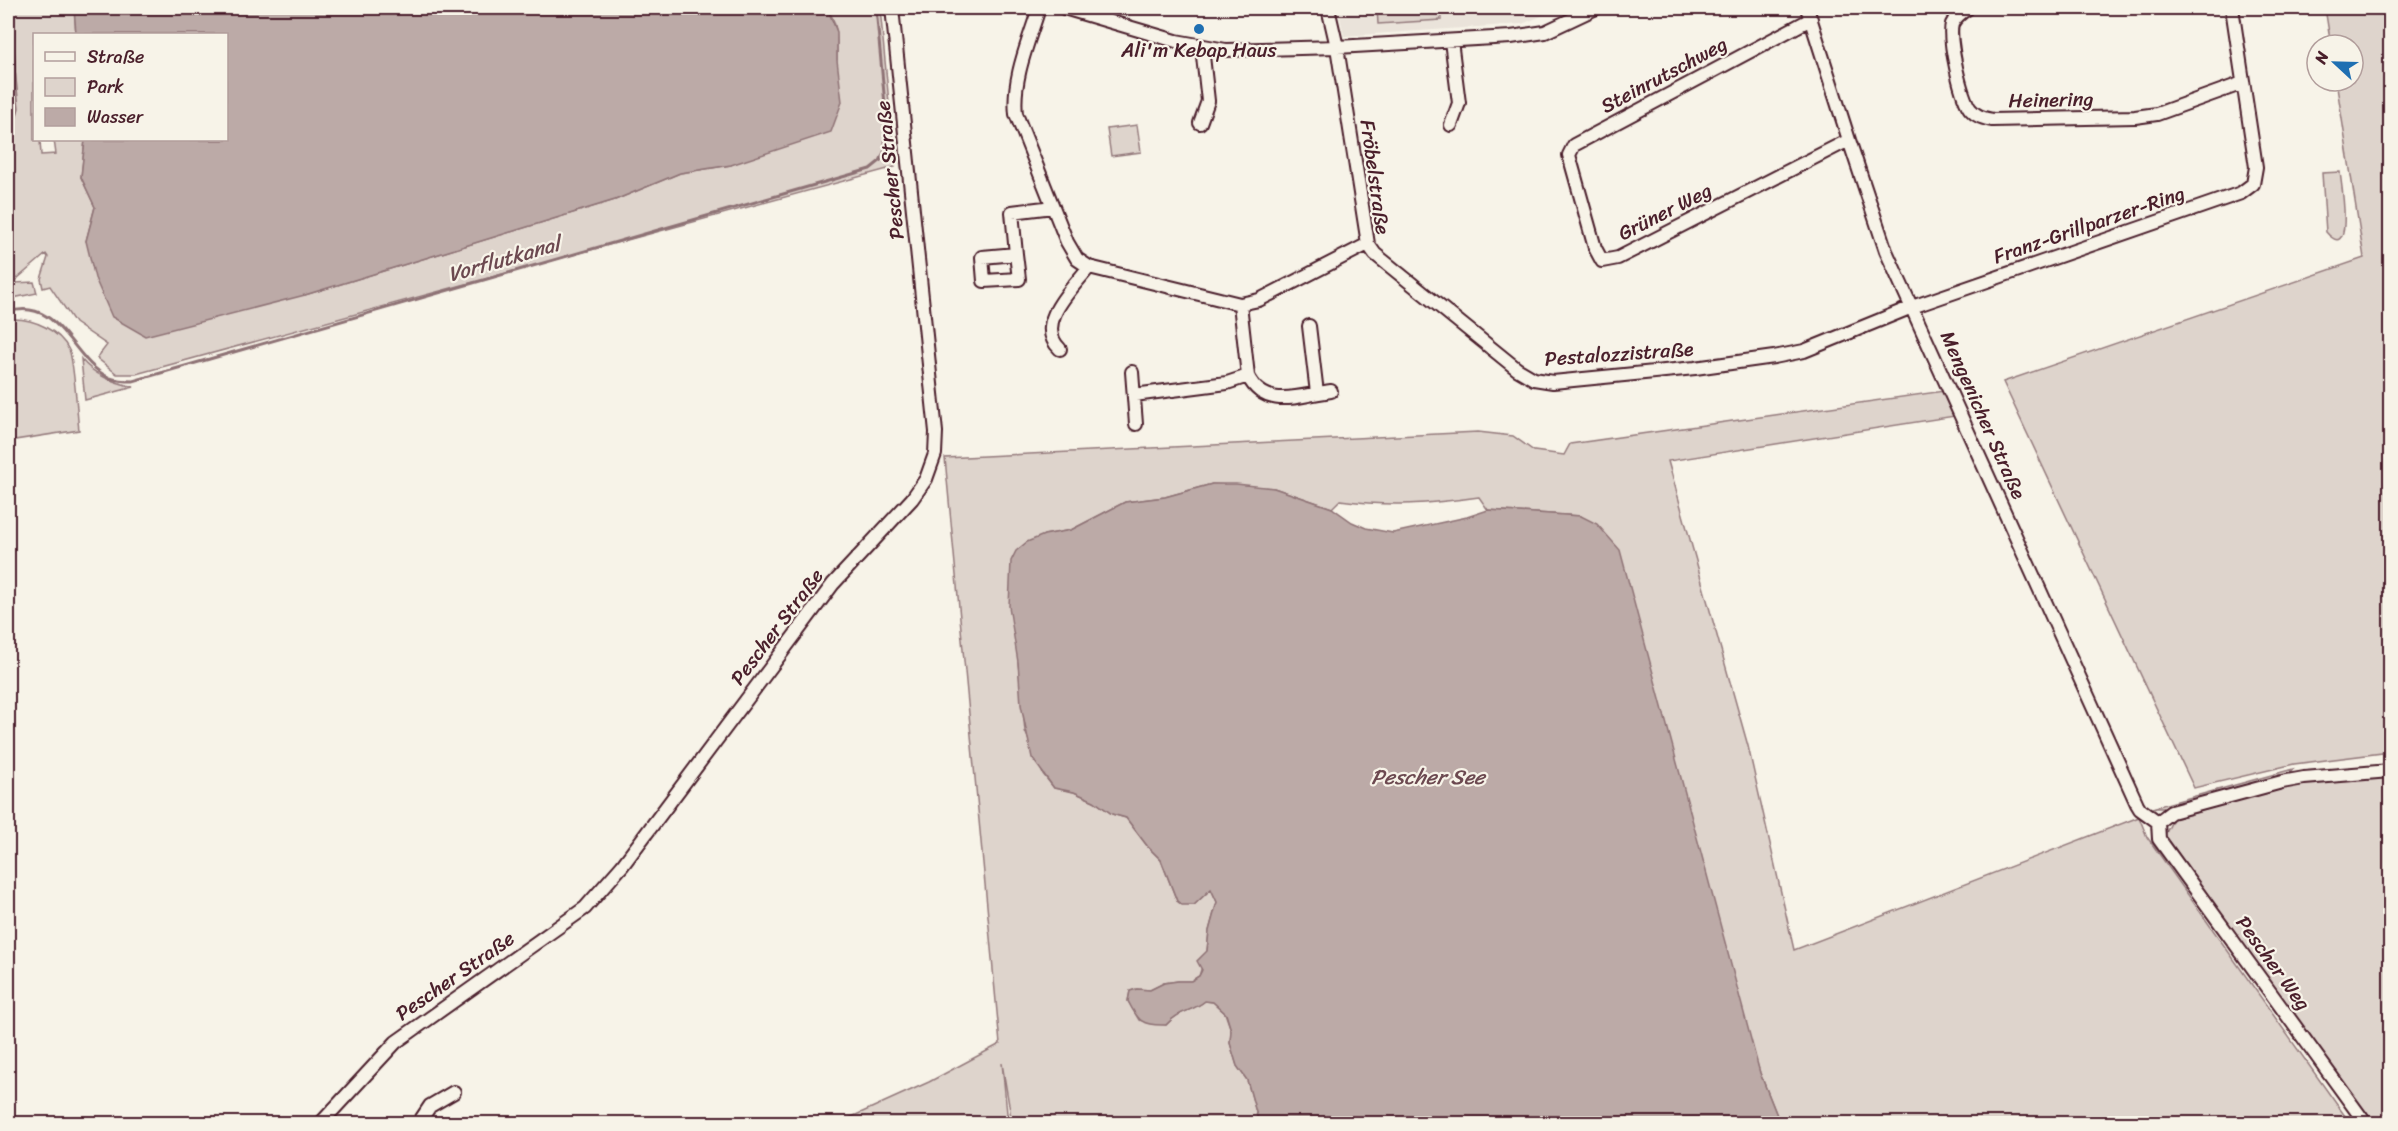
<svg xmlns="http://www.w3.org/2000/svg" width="2398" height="1131" viewBox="0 0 2398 1131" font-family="Sriracha,sans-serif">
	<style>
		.built { fill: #eae3da }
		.green { fill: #ded4cc; stroke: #947a7c; stroke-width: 1.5 }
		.water { fill: #bcaaa7; stroke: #8e7275; stroke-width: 1.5 }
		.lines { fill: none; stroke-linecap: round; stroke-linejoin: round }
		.stream { stroke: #8e7275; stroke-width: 3 }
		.minor-casing { stroke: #4a1f2b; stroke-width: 16 }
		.minor { stroke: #f7f3e8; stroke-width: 12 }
		.poi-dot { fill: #1f6fb2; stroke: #f7f3e8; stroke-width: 2 }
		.labels { text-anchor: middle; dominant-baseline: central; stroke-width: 4.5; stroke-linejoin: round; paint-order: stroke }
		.poi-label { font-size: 20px; fill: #4a1f2b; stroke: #f7f3e8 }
		.street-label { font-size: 20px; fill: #4a1f2b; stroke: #f7f3e8 }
		.water-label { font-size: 21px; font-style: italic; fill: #6c4950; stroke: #f7f3e8 }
	</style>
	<rect width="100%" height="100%" fill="#f7f3e8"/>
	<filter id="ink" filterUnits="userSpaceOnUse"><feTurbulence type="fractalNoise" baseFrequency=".0167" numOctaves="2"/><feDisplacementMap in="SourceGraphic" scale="12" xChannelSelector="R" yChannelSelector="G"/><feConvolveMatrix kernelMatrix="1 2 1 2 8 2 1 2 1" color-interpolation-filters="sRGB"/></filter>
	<g filter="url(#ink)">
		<path class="built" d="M1338 8H1561L1522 24 1344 36Z"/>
		<path class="green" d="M9 8H74L76 34H34V140H40L41 155 56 154 54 140H85L81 177 95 207 86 241 305 295 615 200 680 173 731 165 837 60C837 43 839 19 825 8H880L895 167 136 374H117L97 358 107 345 75 323 50 286 43 288 41 279 48 257 46 254 18 278 15 283 34 282 37 293 8 299V232L13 225 12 201 8 197C8 180 7 163 8 146 8 141 10 137 11 133 18 92 16 48 9 8Z
			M1377 8H1440L1441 20 1378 24Z
			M2325 8H2390V752L2294 764 2194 788 2003 382 2364 258 2336 81H2353V45H2331Z
			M1137 125 1141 152 1111 156 1107 129Z
			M2340 172C2341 181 2355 265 2326 232L2322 173Z
			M14 319C34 319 59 330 69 350 74 359 77 415 79 430L8 441V320Z
			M81 359C95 376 113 382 134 387L85 400Z
			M1944 391 1955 416 1668 461 1748 746 1794 950 2139 817 2147 837 2350 1123H1780L1760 1073 1581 516 1488 510 1479 497C1430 504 1390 507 1340 500L1332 508 1274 488 1212 484 1165 497 1125 502 1071 530 1044 535 1018 662 1025 731 1043 774 1054 788 1074 792 1094 801 1112 814 1126 818 1148 847 1161 860 1177 901 1194 905 1211 889 1217 902 1209 931 1207 951 1199 976 1191 981H1178L1164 983 1150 990 1136 989 1130 991 1128 1001 1139 1020 1166 1025C1179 1010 1192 1012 1205 1001L1213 1002 1225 1013 1231 1030 1230 1043 1237 1066 1247 1080 1259 1123H1012L1002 1063 1008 1123 836 1124 929 1082 1000 1044 945 458 1478 432 1513 436 1534 451 1564 455 1570 444Z
			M2293 769 2289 775 2166 808H2152Z
			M2390 776V1123H2372L2165 835 2173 819 2303 782Z"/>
		<path class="water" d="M8 8H9L14 33 13 50 19 108 8 147Z
			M74 8H825L828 10 837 32V60L842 102 831 132 731 165 680 173 615 200 305 295 145 336 112 317 95 278 86 241 95 207 81 177 85 140H226V34H76Z
			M1212 484H1236L1274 488 1332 508 1352 522 1366 528 1393 533 1467 517 1488 510 1581 516 1597 524 1620 550 1760 1073 1780 1123H1259L1247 1080 1237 1066 1230 1043 1231 1030 1226 1014 1213 1002 1205 1001C1192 1012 1179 1010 1166 1025 1142 1026 1138 1021 1128 1001L1130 991 1137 989 1150 990 1164 983 1178 981H1191L1199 976 1202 970 1197 961 1207 951 1209 931 1217 902 1211 889 1194 905H1182L1177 901 1161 860 1148 847 1126 818 1112 814 1094 801 1074 792 1054 788 1032 758 1021 705 1018 662 1009 606 1011 561 1016 551 1027 542 1044 535 1071 530 1125 502 1165 497Z"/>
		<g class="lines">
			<path class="stream" d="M8 312C61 296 71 361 110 378 118 381 125 381 133 381L870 169 880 161 885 150 886 115 876 8"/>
			<g class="minor-casing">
				<path id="minor" d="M1039 8C1029 41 1012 78 1016 114L1067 242 1077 259 1089 267 1240 304 1259 300 1368 244
					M1064 8 1176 41 1226 50 1337 47 1511 37 1545 32 1596 8
					M1328 8 1337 47 1368 244 1375 254 1517 369 1534 379 1553 382 1695 368 1774 357 1804 351 1912 307 2241 193 2253 184 2256 167 2232 8
					M1807 8 1849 140 1886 251 2137 804 2140 809 2158 822
					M1968 8C1962 12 1955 17 1952 24 1948 38 1961 100 1971 110 1977 117 1984 118 1992 120L2135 117 2157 114 2243 83
					M1811 19 1574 145 1569 155 1595 248 1602 261 1618 258 1849 140
					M1451 41 1459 103 1451 125
					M1200 123 1208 101 1202 47
					M1016 254 1019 279 984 281 982 257 1016 254 1012 212 1053 207
					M1240 304 1248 376C1265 411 1300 395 1331 391
					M1309 326 1317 393
					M1060 349C1033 324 1073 288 1089 267
					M1132 372 1136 424
					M1134 395 1227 383 1248 376
					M2158 822 2159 839 2366 1124
					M2158 822 2171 812 2282 782 2304 778 2390 771
					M320 1124 396 1042 585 908 622 866 833 584 912 499 926 479 935 454 936 432 892 8
					M418 1124 430 1106 454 1092"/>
			</g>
			<use href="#minor" class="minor"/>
		</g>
	</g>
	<circle class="poi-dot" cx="1199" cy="29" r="6"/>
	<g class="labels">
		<g class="poi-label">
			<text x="1199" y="50">Ali'm Kebap Haus</text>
		</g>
		<g class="street-label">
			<text transform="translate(1664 75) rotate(-28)">Steinrutschweg</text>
			<text transform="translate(2051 100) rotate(-1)">Heinering</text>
			<text transform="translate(890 170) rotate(-96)">Pescher Straße</text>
			<text transform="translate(1375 177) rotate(82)">Fröbelstraße</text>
			<text transform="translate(1665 212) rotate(-27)">Grüner Weg</text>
			<text transform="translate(2089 225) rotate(-19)">Franz-Grillparzer-Ring</text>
			<text transform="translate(1619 354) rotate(-4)">Pestalozzistraße</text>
			<text transform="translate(1983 415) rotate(66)">Mengenicher Straße</text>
			<text transform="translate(777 627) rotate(-53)">Pescher Straße</text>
			<text transform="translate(2273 963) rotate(54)">Pescher Weg</text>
			<text transform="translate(455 976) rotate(-35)">Pescher Straße</text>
		</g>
		<g class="water-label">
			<text transform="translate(504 259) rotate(-16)">Vorflutkanal</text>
			<text x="1428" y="777">Pescher See</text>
		</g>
	</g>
	<rect width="2398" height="1131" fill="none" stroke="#f7f3e8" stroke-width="30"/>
	<rect x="15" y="15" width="2368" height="1101" fill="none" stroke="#4a1f2b" stroke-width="2" filter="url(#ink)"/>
	<rect x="33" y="33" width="195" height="108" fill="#f7f3e8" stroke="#b29e9c" stroke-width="1.5"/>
	<rect x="45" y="52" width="30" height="9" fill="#f7f3e8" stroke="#b29e9c" stroke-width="1.5"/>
	<text x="87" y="63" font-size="18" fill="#4a1f2b">Straße</text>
	<rect x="45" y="78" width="30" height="18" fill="#ded4cc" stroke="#b29e9c" stroke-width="1.5"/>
	<text x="87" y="93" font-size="18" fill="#4a1f2b">Park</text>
	<rect x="45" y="108" width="30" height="18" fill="#bcaaa7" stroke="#b29e9c" stroke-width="1.5"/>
	<text x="87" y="123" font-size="18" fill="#4a1f2b">Wasser</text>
	<g transform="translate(2335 63) rotate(292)"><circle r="28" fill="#f7f3e8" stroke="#b29e9c" stroke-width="1.5"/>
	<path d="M0-4.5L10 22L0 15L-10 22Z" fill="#1f6fb2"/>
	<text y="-9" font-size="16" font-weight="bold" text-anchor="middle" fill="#4a1f2b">N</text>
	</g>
</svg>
